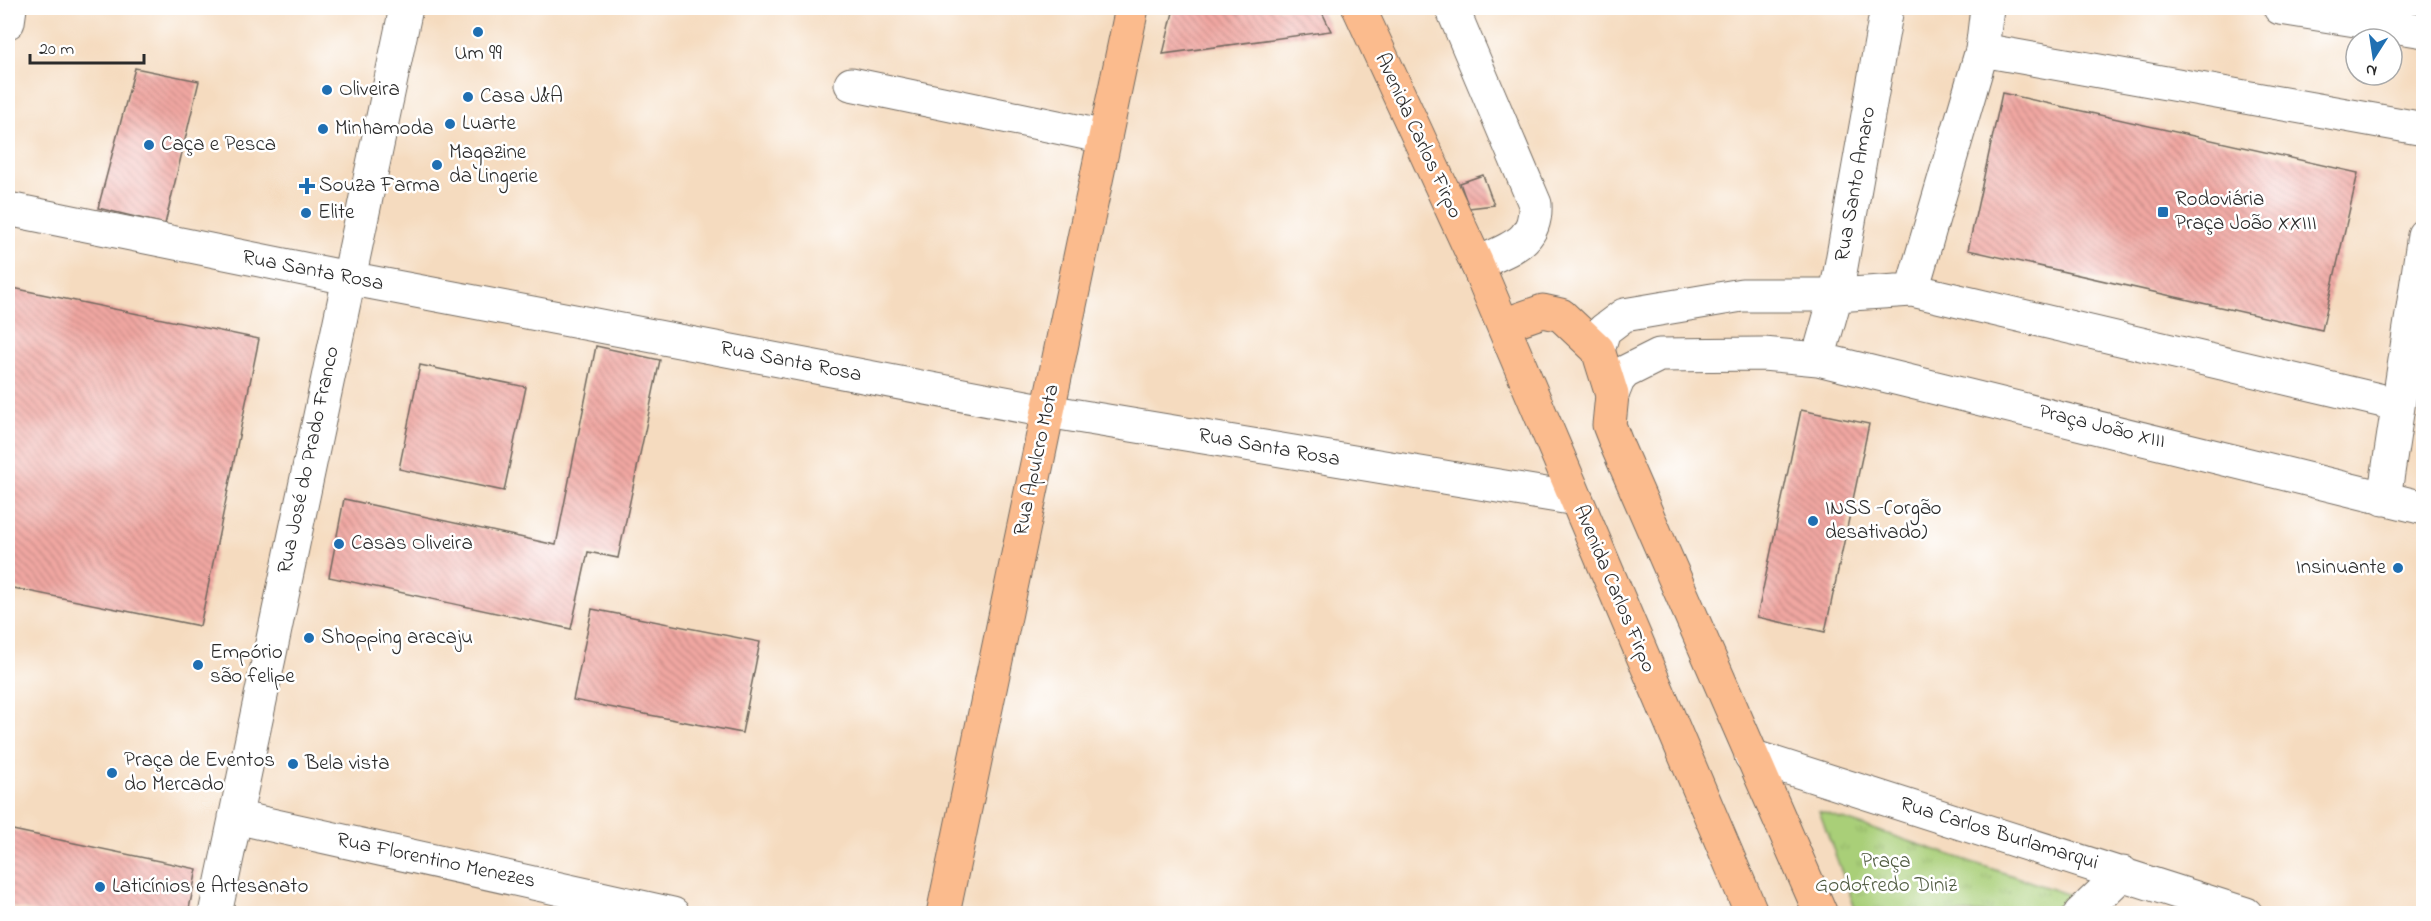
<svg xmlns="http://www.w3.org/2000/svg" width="2431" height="921" viewBox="0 0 2431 921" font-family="'Indie Flower',sans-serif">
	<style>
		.park { fill: url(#park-tufts); stroke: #6a7d52; stroke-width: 1.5 }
		.building { fill: url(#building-back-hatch) }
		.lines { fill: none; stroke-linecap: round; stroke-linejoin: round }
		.minor-casing { stroke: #72695f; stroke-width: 35 }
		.major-casing { stroke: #72695f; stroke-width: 35 }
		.minor { stroke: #fff; stroke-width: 33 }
		.major { stroke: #fbbb8d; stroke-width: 33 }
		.poi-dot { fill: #1f6fb2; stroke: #fff; stroke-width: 2 }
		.labels { text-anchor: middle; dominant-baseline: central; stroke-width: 5; stroke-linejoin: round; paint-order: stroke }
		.poi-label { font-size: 21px; fill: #2b2b2b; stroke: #fff; text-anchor: start }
		.street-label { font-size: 21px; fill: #2b2b2b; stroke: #fff }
		.park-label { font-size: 21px; fill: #515c42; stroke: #fff }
	</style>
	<defs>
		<pattern id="park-tufts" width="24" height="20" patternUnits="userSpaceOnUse" patternTransform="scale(1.5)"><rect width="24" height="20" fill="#a9cf78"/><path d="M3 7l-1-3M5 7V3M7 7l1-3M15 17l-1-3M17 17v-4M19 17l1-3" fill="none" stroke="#92b268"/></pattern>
		<pattern id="building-back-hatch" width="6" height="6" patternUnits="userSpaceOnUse" patternTransform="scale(1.5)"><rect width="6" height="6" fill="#f1a7a2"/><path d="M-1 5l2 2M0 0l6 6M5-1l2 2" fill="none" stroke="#c38884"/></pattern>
	</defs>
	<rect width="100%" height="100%" fill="#fff"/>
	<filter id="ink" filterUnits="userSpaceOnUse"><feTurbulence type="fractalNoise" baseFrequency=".0167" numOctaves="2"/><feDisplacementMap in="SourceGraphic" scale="12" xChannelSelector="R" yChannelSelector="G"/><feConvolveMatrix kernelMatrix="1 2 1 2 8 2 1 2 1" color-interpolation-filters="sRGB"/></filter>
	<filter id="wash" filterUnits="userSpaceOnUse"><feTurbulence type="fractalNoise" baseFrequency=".008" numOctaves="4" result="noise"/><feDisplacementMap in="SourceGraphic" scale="24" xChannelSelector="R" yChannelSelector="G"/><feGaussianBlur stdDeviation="1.35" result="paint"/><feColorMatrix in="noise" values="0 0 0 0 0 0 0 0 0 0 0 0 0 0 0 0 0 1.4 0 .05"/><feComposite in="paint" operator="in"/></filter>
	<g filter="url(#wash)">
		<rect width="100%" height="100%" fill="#f5dbbf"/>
		<path class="park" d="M1819 811 2070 895 2050 913H1857Z"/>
		<g id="blocks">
			<path class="building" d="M1174 8H1320L1331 31 1163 54Z
				M135 68 199 81 165 224 98 208Z
				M2002 93 2358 173 2322 330 1968 250Z
				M1483 175 1494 205 1469 208 1460 183Z
				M8 287 259 339 200 626 8 587Z
				M596 346 660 360 618 558 588 552 571 629 329 577 344 499 556 545Z
				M420 365 526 387 504 491 399 469Z
				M1801 410 1869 424 1825 632 1757 617Z
				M592 609 760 642 742 733 573 700Z
				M8 829 197 869 188 914H44L8 906Z"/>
		</g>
	</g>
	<g filter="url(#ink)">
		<use href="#blocks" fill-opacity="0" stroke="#72695f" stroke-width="1.5"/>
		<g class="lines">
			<g class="minor-casing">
				<path id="minor" d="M1452 8 1535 204C1537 244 1508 248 1477 264
					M2280 8 2424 31
					M8 22 10 8
					M1982 50 2424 129
					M851 84 1105 137
					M8 209 348 278 1047 411 1576 499
					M1912 290 1982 50 1987 8
					M1598 350 1604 330 1624 315 1742 295H1836L1912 290 2396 404
					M1818 359 1836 295 1887 8
					M1612 395 1618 380 1625 372 1659 355 1763 354 1818 359 2424 508
					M2384 499 2424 235
					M1751 756 2246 914
					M235 817 673 914
					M215 914 406 8
					M2080 914 2123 873"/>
			</g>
			<g class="major-casing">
				<path id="major" d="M1359 8 1477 264 1752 914
					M1503 325 1543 311 1561 315 1598 350 1612 395 1609 425 1618 448 1821 914
					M943 914 1132 8"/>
			</g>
			<use href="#minor" class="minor"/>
			<use href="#major" class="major"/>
		</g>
	</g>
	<g class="poi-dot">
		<circle cx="478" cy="32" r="6"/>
		<circle cx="327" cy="90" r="6"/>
		<circle cx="468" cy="97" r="6"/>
		<circle cx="450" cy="124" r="6"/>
		<circle cx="323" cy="129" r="6"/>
		<circle cx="149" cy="145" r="6"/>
		<circle cx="437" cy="165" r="6"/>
		<path d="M304 177h6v6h6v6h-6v6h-6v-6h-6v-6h6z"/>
		<rect x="2157" y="206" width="12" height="12" rx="3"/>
		<circle cx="306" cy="213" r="6"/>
		<circle cx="1813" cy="521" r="6"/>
		<circle cx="339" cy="544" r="6"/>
		<circle cx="2398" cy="568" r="6"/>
		<circle cx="309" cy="638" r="6"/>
		<circle cx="198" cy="665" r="6"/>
		<circle cx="293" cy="764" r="6"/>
		<circle cx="112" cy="773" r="6"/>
		<circle cx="100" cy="887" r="6"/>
	</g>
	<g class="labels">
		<g class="poi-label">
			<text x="478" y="54" text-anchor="middle">Um 99</text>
			<text x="339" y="90">Oliveira</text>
			<text x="480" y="97">Casa J&amp;A</text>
			<text x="462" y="124">Luarte</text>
			<text x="335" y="129">Minhamoda</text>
			<text x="161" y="145">Caça e Pesca</text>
			<text x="449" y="153">Magazine<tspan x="449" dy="24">da Lingerie</tspan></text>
			<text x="319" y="186">Souza Farma</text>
			<text x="2175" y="200">Rodoviária<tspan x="2175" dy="24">Praça João XXIII</tspan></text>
			<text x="318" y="213">Elite</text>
			<text x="1825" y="509">INSS -(orgão<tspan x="1825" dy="24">desativado)</tspan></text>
			<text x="351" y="544">Casas Oliveira</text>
			<text x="2386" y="568" text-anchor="end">Insinuante</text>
			<text x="321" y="638">Shopping aracaju</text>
			<text x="210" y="653">Empório<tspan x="210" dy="24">são felipe</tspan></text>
			<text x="124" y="761">Praça de Eventos<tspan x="124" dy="24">do Mercado</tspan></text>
			<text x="305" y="764">Bela vista</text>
			<text x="112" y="887">Laticínios e Artesanato</text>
		</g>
		<g class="street-label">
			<text transform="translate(1418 136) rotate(65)">Avenida Carlos Firpo</text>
			<text transform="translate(1856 184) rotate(-80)">Rua Santo Amaro</text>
			<text transform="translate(313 271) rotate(11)">Rua Santa Rosa</text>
			<text transform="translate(791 362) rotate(11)">Rua Santa Rosa</text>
			<text transform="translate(2102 427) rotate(14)">Praça João XIII</text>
			<text transform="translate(1269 448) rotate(10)">Rua Santa Rosa</text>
			<text transform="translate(309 460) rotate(-78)">Rua José do Prado Franco</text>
			<text transform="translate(1037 460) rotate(-78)">Rua Apulcro Mota</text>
			<text transform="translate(1614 589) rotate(67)">Avenida Carlos Firpo</text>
			<text transform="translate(1999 834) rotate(17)">Rua Carlos Burlamarqui</text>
			<text transform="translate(436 861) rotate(12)">Rua Florentino Menezes</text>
		</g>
		<g class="park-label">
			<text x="1886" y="862">Praça<tspan x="1886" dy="24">Godofredo Diniz</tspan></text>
		</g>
	</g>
	<rect width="2431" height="921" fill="none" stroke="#fff" stroke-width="30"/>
	<g transform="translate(2374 57) rotate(192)"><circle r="28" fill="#ffffff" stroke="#aaaaaa" stroke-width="1.5"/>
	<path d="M0-4.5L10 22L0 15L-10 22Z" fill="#1f6fb2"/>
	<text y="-9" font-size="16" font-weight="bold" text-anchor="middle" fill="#2b2b2b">N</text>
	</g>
	<path d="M30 54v9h114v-9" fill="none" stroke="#2b2b2b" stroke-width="3"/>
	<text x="39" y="54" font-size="18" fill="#2b2b2b" stroke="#ffffff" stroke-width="4.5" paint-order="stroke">20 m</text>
</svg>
